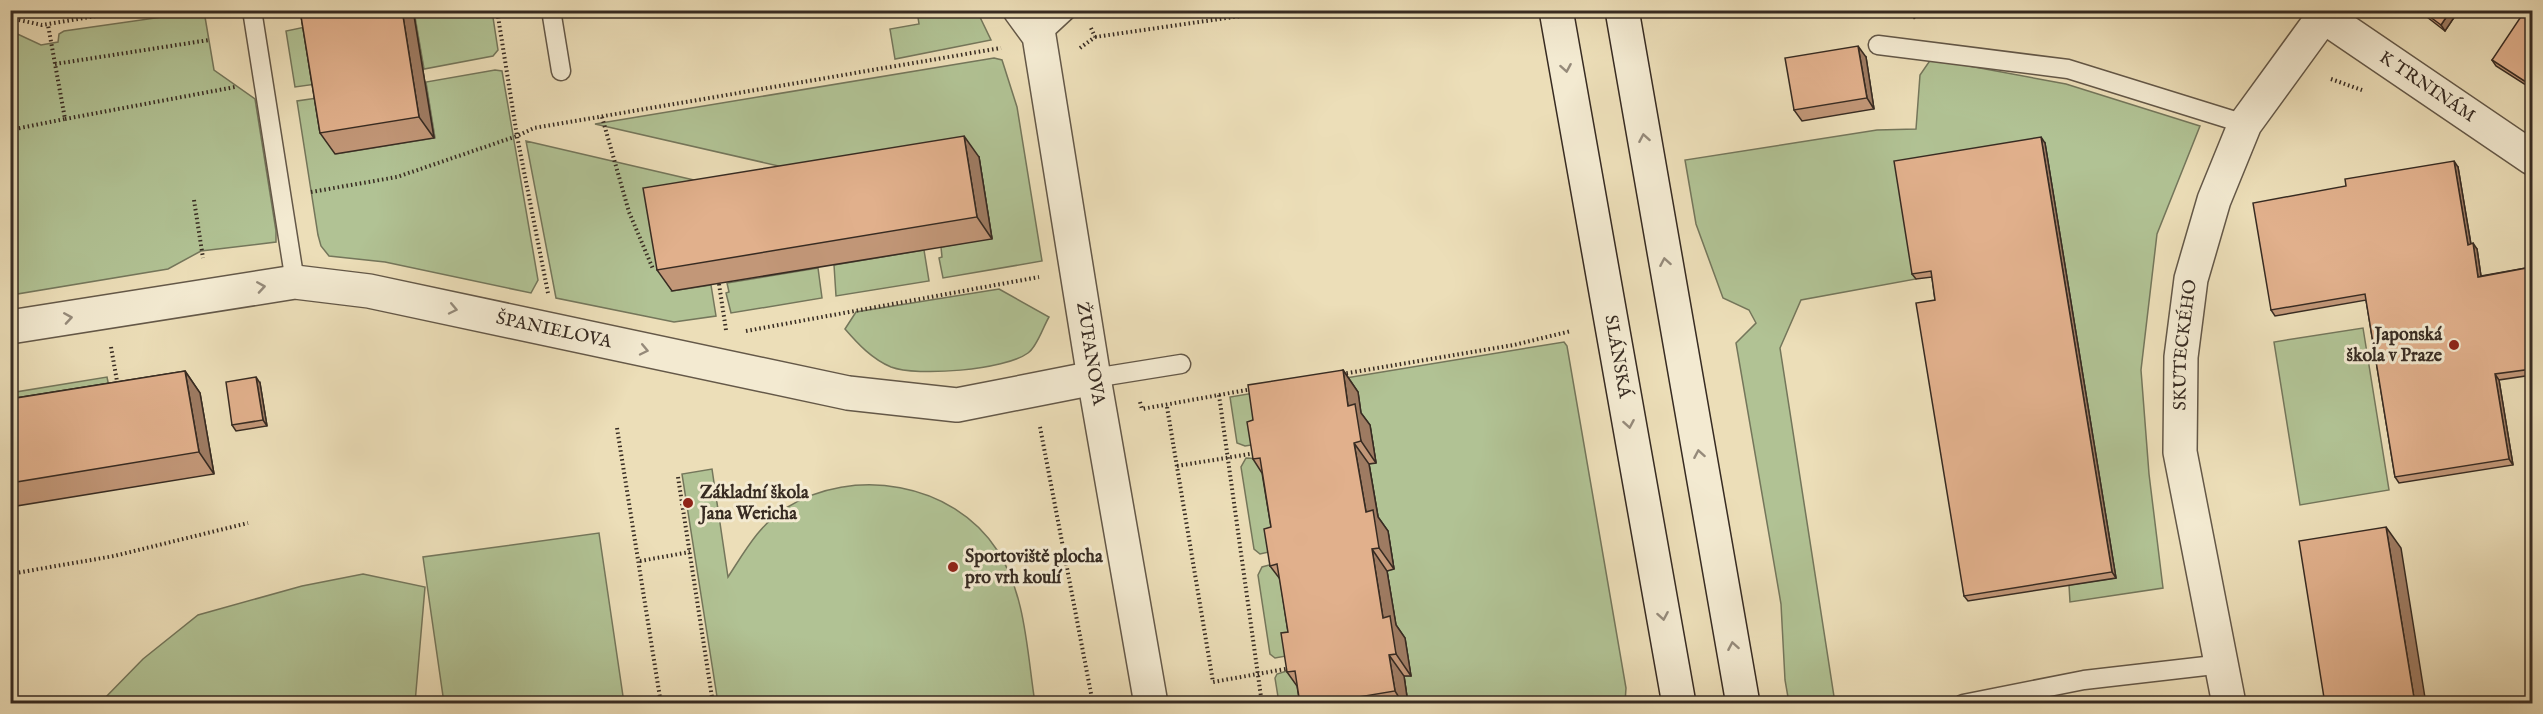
<svg xmlns="http://www.w3.org/2000/svg" width="2543" height="714" viewBox="0 0 2543 714" font-family="'IM FELL English',serif">
	<style>
		.green { fill: #b1c294; stroke: #74765b; stroke-width: 1.5 }
		.lines { fill: none; stroke-linecap: round; stroke-linejoin: round }
		.service-casing { stroke: #645848; stroke-width: 21 }
		.minor-casing { stroke: #645848; stroke-width: 36 }
		.secondary-casing { stroke: #372b22; stroke-width: 36 }
		.path { stroke: #372b22; stroke-width: 4; stroke-dasharray: 1.5 3; stroke-linecap: butt }
		.service { stroke: #f3ead1; stroke-width: 18 }
		.minor { stroke: #f3ead1; stroke-width: 33 }
		.secondary { stroke: #f3ead1; stroke-width: 33 }
		.wall { fill: #c29778; stroke: #372b22; stroke-width: 1.5 }
		.shaded-wall { fill: #9e7b62; stroke: #372b22; stroke-width: 1.5 }
		.building { fill: #e1b08c; stroke: #372b22; stroke-width: 1.5 }
		.oneway { stroke: #958a7a }
		.poi-dot { fill: #8f2418; stroke: #f3ead1; stroke-width: 2 }
		.labels { text-anchor: middle; dominant-baseline: central; stroke-width: 6; stroke-linejoin: round; paint-order: stroke }
		.street-label { font-size: 18px; fill: #372b22; stroke: #f3ead1 }
		.poi-label { font-size: 18px; font-weight: bold; fill: #372b22; stroke: #f3ead1; text-anchor: start }
	</style>
	<rect width="100%" height="100%" fill="#ecdeb8"/>
	<filter id="stains"><feTurbulence type="fractalNoise" baseFrequency=".00333" numOctaves="4"/><feColorMatrix values="0 0 0 0 .2 0 0 0 0 .09 0 0 0 0 .02 0 0 0 .5 -.17"/></filter>
	<radialGradient id="worn" r=".72"><stop offset=".6" stop-color="#630" stop-opacity="0"/><stop offset="1" stop-color="#630" stop-opacity=".3"/></radialGradient>
	<path class="green" d="M204 11 214 70 255 99 276 231V242L201 251 168 269 11 295V31L41 45 58 42 59 34 64 31Z
		M414 11H492L498 50 493 56 424 69Z
		M917 11H977L991 40 895 59 890 29 919 24Z
		M305 27 324 83 295 87 286 31Z
		M994 58 1002 60 1017 107 1042 261 943 278 939 258 942 257 941 247 992 238 979 157 840 180 595 124Z
		M1931 59 2066 84 2200 126 2157 234 2141 370 2149 474 2163 588 2070 602 2069 585 2116 578 1898 167 1916 279 1801 300 1780 348 1835 703H1789L1785 680 1781 604 1736 343 1756 323 1749 310 1723 298 1696 224 1685 160 1877 130 1916 129 1920 75Z
		M495 70 502 71 538 280 531 293 385 262 329 256 321 246 318 235 297 101 317 98 336 154 435 138 426 82Z
		M526 141 754 194 672 291 711 285 716 316 674 322 556 298Z
		M924 250 929 281 836 296 834 265Z
		M818 268 822 298 731 313 726 293 729 292 727 283Z
		M999 289 1049 317C1043 327 1037 347 1028 353 1005 370 917 377 891 367 872 359 858 344 845 329L856 312Z
		M2363 328 2389 490 2300 505 2274 342Z
		M1564 342 1567 346 1626 688 1625 703H1408L1404 676H1411L1398 640 1387 571 1394 569 1388 532 1381 533 1369 464 1376 462 1370 426 1245 446 1237 443 1230 397Z
		M107 377 113 407 18 413 16 392Z
		M1246 458 1265 459 1286 548 1260 554 1254 549 1241 467Z
		M712 469 728 577C745 551 759 525 786 508 853 466 953 482 997 550 1026 594 1027 653 1035 703H718L682 474Z
		M599 533 624 703H444L423 557Z
		M1273 564 1282 566 1303 653 1275 658 1270 654 1258 575 1262 567Z
		M363 574 425 587 415 703H100L143 659 198 615 302 586Z
		M1290 670 1311 703H1279L1275 678 1277 674Z
		M2164 697 2186 698V703H2119Z"/>
	<g class="lines">
		<g class="service-casing">
			<path id="service" d="M252 10 295 282
				M551 10 561 71
				M1039 36 1067 10
				M1878 45 2068 69 2245 124
				M1094 378 1181 364
				M1963 704 2084 680 2223 664"/>
		</g>
		<g class="minor-casing">
			<g id="minor">
				<path id="s1" d="M1020 10 1039 36 1094 378 1151 704"/>
				<path id="s2" d="M2323 16 2532 158"/>
				<path id="s3" d="M10 327 295 282 369 291 848 393 957 405 1094 378"/>
				<path id="s4" d="M2229 704 2180 452 2181 357 2191 279 2214 200 2245 124 2328 10"/>
			</g>
		</g>
		<g class="secondary-casing">
			<g id="secondary">
				<path id="s5" d="M1556 10 1679 704"/>
				<path d="M1622 10 1743 704"/>
			</g>
		</g>
		<path class="path" d="M1909 10 1917 20
			M10 18 42 25 132 10
			M1095 37 1282 10
			M1080 48 1095 37 1091 28
			M55 64 209 40
			M2331 79 2362 90
			M602 117 629 212 653 269
			M65 119 235 87
			M10 130 65 119 48 25
			M311 192 397 177 517 136 497 10
			M194 200 203 258
			M719 284 726 330
			M548 293 517 136 534 128 1001 48
			M746 331 1039 277
			M111 347 118 387
			M1342 374 1514 345 1571 331
			M1219 395 1252 389
			M1140 402 1142 409 1219 395 1262 704
			M1167 407 1213 682 1291 668
			M1040 427 1093 704
			M617 428 661 704
			M1177 466 1256 453
			M678 477 713 704
			M640 561 690 552
			M10 574 114 556 248 523"/>
		<use href="#service" class="service"/>
		<use href="#minor" class="minor"/>
		<use href="#secondary" class="secondary"/>
	</g>
	<path class="wall" d="M300 10H413L434 138 335 154 320 133Z
		M2418 10H2459L2445 31Z
		M2532 18V89L2496 66 2492 60Z
		M1866 57 1874 109 1802 121 1794 110Z
		M2045 143 2116 578 1968 601 1964 596 1935 300 1932 277 1916 279 1912 274Z
		M979 157 992 239 672 291 657 270Z
		M2458 167 2471 244 2477 249 2481 276 2532 267V375L2499 380 2513 465 2399 483 2395 477 2366 300 2275 316 2271 310Z
		M1343 370 1358 392 1361 413 1370 425 1376 463 1369 464 1378 517 1388 531 1394 569 1387 571 1396 625 1405 638 1411 676H1404L1408 704H1300L1297 686 1287 672 1288 632 1280 579 1270 566 1271 527 1262 473 1253 459V420Z
		M185 371 200 393 214 474 10 507V399Z
		M260 383 267 426 236 431 232 425Z"/>
	<path class="shaded-wall" d="M402 10H413L434 138 419 117Z
		M2451 10H2459L2445 31 2441 25Z
		M1858 46 1866 57 1874 109 1867 98Z
		M964 136 979 157 992 239 977 217Z
		M2041 137 2045 143 2116 578 2112 572Z
		M2454 161 2458 167 2472 251 2468 245Z
		M2473 243 2477 249 2482 283 2478 277Z
		M1343 370 1358 392 1361 413 1370 425 1376 463 1361 441 1348 406Z
		M185 371 200 393 214 474 199 452Z
		M2495 374 2499 380 2513 465 2509 459Z
		M256 377 260 383 267 426 263 420Z
		M1354 443 1369 464 1378 517 1388 531 1394 569 1379 548 1366 512Z
		M2386 527 2401 548 2426 704H2415Z
		M1372 549 1387 571 1396 625 1405 638 1411 676 1396 654 1383 618Z
		M1389 655 1404 676 1408 704H1403L1395 691Z"/>
	<path class="building" d="M300 10H402L419 117 320 133Z
		M2421 10H2451L2441 25Z
		M2524 12 2532 18V86L2492 60Z
		M1858 46 1867 98 1794 110 1785 58Z
		M964 136 977 217 657 270 643 188Z
		M2041 137 2112 572 1964 596 1916 303 1935 300 1931 271 1912 274 1894 161Z
		M2454 161 2468 245 2473 243 2478 277 2532 267V369L2495 374 2509 459 2395 477 2365 294 2271 310 2253 203 2346 186 2345 179Z
		M1343 370 1348 406 1355 404 1361 441 1354 443 1366 512 1373 510 1379 548 1372 549 1383 618 1390 616 1396 654 1389 655 1395 691 1317 704H1300L1295 671 1287 672 1281 633 1288 632 1277 564 1270 566 1264 529 1271 527 1260 458 1253 459 1247 422 1253 420 1248 385Z
		M185 371 199 452 10 483V399Z
		M256 377 263 420 232 425 226 382Z
		M2386 527 2415 704H2325L2299 541Z"/>
	<defs><path id="oneway-chevron" d="M-2-3.5L2.5 0L-2 3.5" fill="none" stroke-width="1.6" stroke-linecap="round" stroke-linejoin="round" transform="scale(1.5)"/></defs>
	<g class="oneway">
		<use href="#oneway-chevron" transform="translate(1566 68) rotate(80)"/>
		<use href="#oneway-chevron" transform="translate(1644 138) rotate(-100)"/>
		<use href="#oneway-chevron" transform="translate(1665 262) rotate(-100)"/>
		<use href="#oneway-chevron" transform="translate(261 287) rotate(-9)"/>
		<use href="#oneway-chevron" transform="translate(453 309) rotate(12)"/>
		<use href="#oneway-chevron" transform="translate(68 318) rotate(-9)"/>
		<use href="#oneway-chevron" transform="translate(644 350) rotate(12)"/>
		<use href="#oneway-chevron" transform="translate(1629 424) rotate(80)"/>
		<use href="#oneway-chevron" transform="translate(1699 454) rotate(-100)"/>
		<use href="#oneway-chevron" transform="translate(1663 616) rotate(80)"/>
		<use href="#oneway-chevron" transform="translate(1733 646) rotate(-100)"/>
	</g>
	<g class="poi-dot">
		<circle cx="2454" cy="345" r="6"/>
		<circle cx="688" cy="503" r="6"/>
		<circle cx="953" cy="567" r="6"/>
	</g>
	<g class="labels">
		<g class="street-label">
			<text stroke="none"><textPath href="#s2" startOffset="126">K TRNINÁM</textPath></text>
			<text stroke="none"><textPath href="#s3" startOffset="552">ŠPANIELOVA</textPath></text>
			<text stroke="none"><textPath href="#s4" startOffset="364">SKUTECKÉHO</textPath></text>
			<text stroke="none"><textPath href="#s1" startOffset="354">ŽUFANOVA</textPath></text>
			<text stroke="none"><textPath href="#s5" startOffset="352">SLÁNSKÁ</textPath></text>
		</g>
		<g class="poi-label">
			<text x="2442" y="335" text-anchor="end">Japonská<tspan x="2442" dy="21">škola v Praze</tspan></text>
			<text x="700" y="493">Základní škola<tspan x="700" dy="21">Jana Wericha</tspan></text>
			<text x="965" y="557">Sportoviště plocha<tspan x="965" dy="21">pro vrh koulí</tspan></text>
		</g>
	</g>
	<rect width="2543" height="714" fill="none" stroke="#ecdeb8" stroke-width="36"/>
	<rect x="12" y="12" width="2519" height="690" fill="none" stroke="#372b22" stroke-width="3"/>
	<rect x="18" y="18" width="2507" height="678" fill="none" stroke="#372b22" stroke-width="1.5"/>
	<rect width="100%" height="100%" filter="url(#stains)"/>
	<rect width="100%" height="100%" fill="url(#worn)"/>
</svg>
